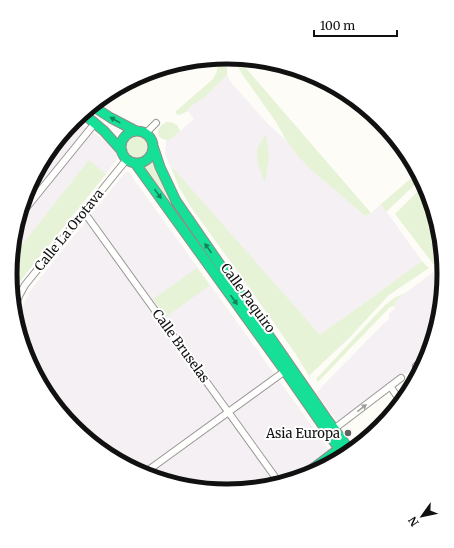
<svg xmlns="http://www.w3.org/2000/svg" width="454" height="548" viewBox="0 0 454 548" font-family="Merriweather,serif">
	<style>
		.industrial { fill: #f5f0f3 }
		.green { fill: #e7f3d7 }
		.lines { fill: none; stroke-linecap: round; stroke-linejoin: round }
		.street-casing { stroke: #979795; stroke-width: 8 }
		.fast-casing { stroke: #8e8d8b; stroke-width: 11 }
		.street { stroke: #fffffe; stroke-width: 6 }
		.fast { stroke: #16e098; stroke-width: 9 }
		.oneway { fill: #14835b }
		.oneway2 { fill: #a0a09f }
		.poi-dot { fill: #646362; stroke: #fff; stroke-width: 1.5 }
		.labels { text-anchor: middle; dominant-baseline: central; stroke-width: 4; stroke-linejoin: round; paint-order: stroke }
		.street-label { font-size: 13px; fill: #111; stroke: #fff }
		.poi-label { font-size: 13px; fill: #111; stroke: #fff; text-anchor: end }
		.rim { fill: none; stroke: #111; stroke-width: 5 }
	</style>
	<rect width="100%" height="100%" fill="#fdfcf7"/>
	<path class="industrial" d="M227 75 233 85 270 126 286 140 309 168 365 216 371 213 381 204 422 261 295 353 191 207 179 187 165 154 166 140H170L194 119 187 110 189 108 205 97Z
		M73 121 83 126 102 138 117 153V159L106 174 29 270 19 283 14 293 10 274 27 191Z
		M128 171 335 458 310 475 227 491 144 474 73 427 53 397 24 342 20 322 23 306 30 291 122 176Z
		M442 266 444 274 428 355 415 367 339 424 316 393 384 323 389 320V314L395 308 396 301 397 299Z"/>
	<path class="green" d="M227 57 232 58 227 61V75L205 97 189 108 187 110 188 111 182 114 178 115 175 112 213 79 217 71V63L216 59Z
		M233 58 238 59 371 213 365 216 309 168 299 157 286 140 276 122 242 74Z
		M167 122C174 122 178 124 180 131L170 140C155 140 154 128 167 122Z
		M266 134 269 157 265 182C261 173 256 161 257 151 258 145 263 139 266 134Z
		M125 147a12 12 0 1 1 24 0a12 12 0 1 1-24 0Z
		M153 159 173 201 169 203 140 167 147 165Z
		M89 160 106 174 29 270 19 283 14 293 10 274 14 255Z
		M173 168 320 335 422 261 429 268 389 295 350 337 309 376 295 353 237 270 191 207 179 187 172 169Z
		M416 174 420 180 386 212 381 204Z
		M424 185 428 191 441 260 434 265 395 214Z
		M197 268 210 285 166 317 153 299Z
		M405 293 396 301 395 306 390 307 318 382 316 379 384 306 394 298Z"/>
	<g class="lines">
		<g class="street-casing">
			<path id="street" d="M145 134 156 123
				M84 212 278 481
				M22 213 95 123
				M16 304 19 296 25 285 127 159
				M416 366 428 356
				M390 386 399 399
				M334 429 401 378
				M143 474 285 371"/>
		</g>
		<g class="fast-casing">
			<path id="fast" d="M94 107 111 118 136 131
				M84 114 104 131 122 151
				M121 147a16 16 0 1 1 32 0a16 16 0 1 1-32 0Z
				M153 146 160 167 176 201 326 418 349 449
				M135 163 285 371 342 453
				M303 476 339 449"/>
		</g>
		<use href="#street" class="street"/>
		<use href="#fast" class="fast"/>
	</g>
	<defs><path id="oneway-solid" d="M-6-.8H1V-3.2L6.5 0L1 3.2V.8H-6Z"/></defs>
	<g class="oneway">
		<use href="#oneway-solid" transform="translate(115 120) rotate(-151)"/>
		<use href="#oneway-solid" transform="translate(158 194) rotate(54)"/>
		<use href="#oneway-solid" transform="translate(208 248) rotate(-125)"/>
		<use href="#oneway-solid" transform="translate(234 300) rotate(54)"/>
	</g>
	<use class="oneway2" href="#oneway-solid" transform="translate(362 408) rotate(-38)"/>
	<circle class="poi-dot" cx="348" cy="433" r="4"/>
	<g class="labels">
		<g class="street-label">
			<text transform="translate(69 230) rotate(-51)">Calle La Orotava</text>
			<text transform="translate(248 298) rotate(54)">Calle Paquiro</text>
			<text transform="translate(181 346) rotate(54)">Calle Bruselas</text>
		</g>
		<g class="poi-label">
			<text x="340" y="433">Asia Europa</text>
		</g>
	</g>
	<path d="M0 0H454V548H0ZM17 274a210 210 0 1 1 420 0a210 210 0 1 1-420 0Z" fill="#fff" fill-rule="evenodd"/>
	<path class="rim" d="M17 274a210 210 0 1 1 420 0a210 210 0 1 1-420 0Z"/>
	<g transform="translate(422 516) rotate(237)" stroke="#ffffff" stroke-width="3" paint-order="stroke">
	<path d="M0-3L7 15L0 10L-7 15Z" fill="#111111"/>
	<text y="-6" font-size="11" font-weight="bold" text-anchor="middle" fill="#111111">N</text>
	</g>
	<path d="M314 30v6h83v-6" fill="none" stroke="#111111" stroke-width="2"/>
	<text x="320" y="30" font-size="12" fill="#111111" stroke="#ffffff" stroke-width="3" paint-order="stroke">100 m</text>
</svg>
